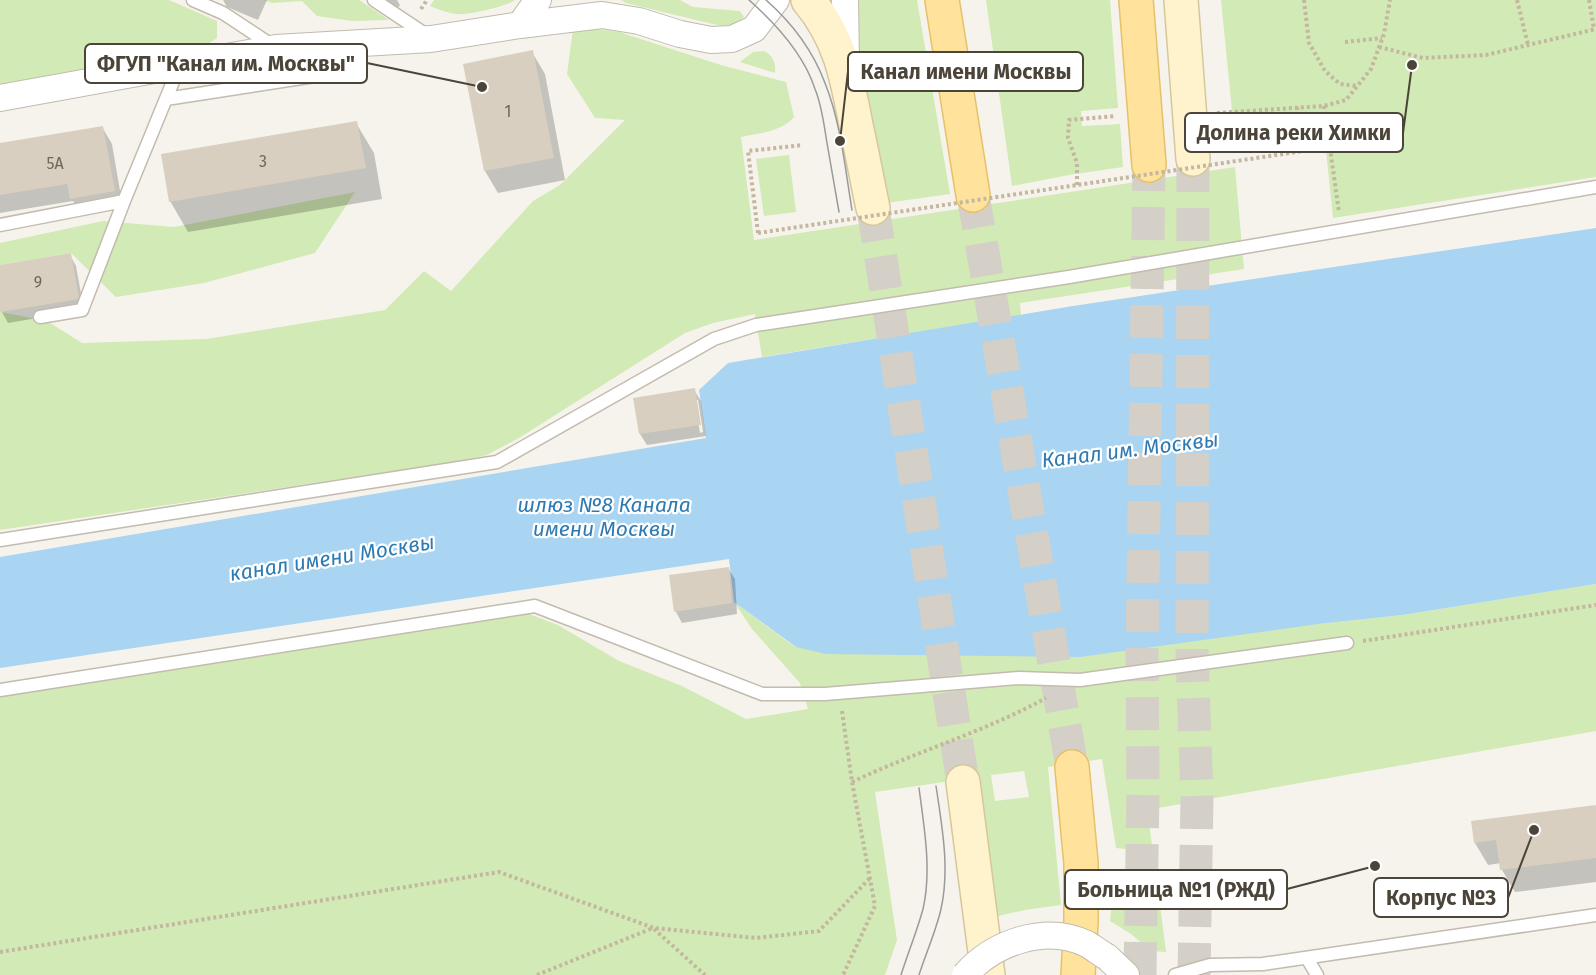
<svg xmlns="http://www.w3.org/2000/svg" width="1596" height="975" viewBox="0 0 1596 975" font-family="'Fira Sans',sans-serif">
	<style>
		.green { fill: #d2eab5; fill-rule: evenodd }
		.water { fill: #a9d4f2 }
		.shadow { fill: #0003; fill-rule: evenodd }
		.building { fill: #d8cfc1 }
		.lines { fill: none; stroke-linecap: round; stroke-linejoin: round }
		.secondary-tunnel { stroke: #d4d0c8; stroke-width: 33; stroke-dasharray: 33 16; stroke-linecap: butt }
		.primary-tunnel { stroke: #d4d0c8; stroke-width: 33; stroke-dasharray: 33 16; stroke-linecap: butt }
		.lane-casing { stroke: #c2bbae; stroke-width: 15 }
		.street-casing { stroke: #c2bbae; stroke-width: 28 }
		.secondary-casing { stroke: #d6c79b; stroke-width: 36 }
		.primary-casing { stroke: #e6c16a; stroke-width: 36 }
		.path { stroke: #c4b79f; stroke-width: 4; stroke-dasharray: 3 3; stroke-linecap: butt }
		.lane { stroke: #fff; stroke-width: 12 }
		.street { stroke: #fff; stroke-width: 26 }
		.secondary { stroke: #fff3cd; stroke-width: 33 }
		.primary { stroke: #ffe39c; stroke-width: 33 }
		.tram { stroke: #9a9a9a; stroke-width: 1.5 }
		.street-bridge-casing { stroke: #c2bbae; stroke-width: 28; stroke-linecap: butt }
		.path-bridge { stroke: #c4b79f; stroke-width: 4; stroke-dasharray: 3 3; stroke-linecap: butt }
		.street-bridge { stroke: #fff; stroke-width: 26 }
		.labels { text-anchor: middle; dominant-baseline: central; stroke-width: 4.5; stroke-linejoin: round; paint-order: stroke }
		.number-label { font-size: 16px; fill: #6e675b }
		.water-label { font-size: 21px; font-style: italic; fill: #2e7ab2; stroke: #fff }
		.leader { fill: none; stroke: #4b4439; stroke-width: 2 }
		.callout-dot { fill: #4b4439; stroke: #fff; stroke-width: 2 }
		.callout { fill: #fff; stroke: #4b4439; stroke-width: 2 }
		.callout-label { font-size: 21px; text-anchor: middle; font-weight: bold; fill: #4b4439 }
	</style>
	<rect width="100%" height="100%" fill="#f6f3ec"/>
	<path class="green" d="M0 0H169L217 21V38L189 56 0 91Z
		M264 0H359L389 20 352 21 317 16 302 1 272 3Z
		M434 0H515C505 7 476 13 463 14 452 15 440 10 430 6Z
		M621 0H680L693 7 740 11 744 17 736 24 721 26 626 3Z
		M854 0H917L950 194 879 204 861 80Z
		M986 0H1110L1118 108 1081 111 1082 126 1120 124 1123 167 1069 175 1012 186Z
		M1221 0H1596V177L1333 218 1324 131 1235 141Z
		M573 29H597L619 32 721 65 786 82 794 117C781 132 760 133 741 137L754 240 1235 167 1244 269 1020 303 1021 315 762 357 755 314 713 323 685 333 519 438 487 455 461 461 0 530V311L1 312 47 321 82 343 206 339 385 310 424 271 451 291 533 201 560 185 625 120 595 118 567 74Z
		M764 51C773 55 776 63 775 73L740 62 753 52Z
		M789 155 796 212 764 216 756 159Z
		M355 192 315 253 204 283 116 297 71 253 0 265V243L103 221 174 227Z
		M1596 584V731L1147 810 1153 852 1116 848 1102 759 1048 767 1061 905 1025 910 998 916 972 778 875 792 897 940 885 975H0V697L529 614 558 625 619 661 682 686 746 719 808 709 800 683 752 629 734 602 795 647 1318 624 1402 615ZM1024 771 1029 797 995 801 991 775Z
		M1114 879 1157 881 1166 952 1151 951 1131 934 1110 921Z"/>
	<path class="water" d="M1596 228V584L1402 615 1318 624 1080 657 826 654 796 647 734 602 729 559 0 668V557L706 438 699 390 728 363 1073 306Z"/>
	<path class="shadow" d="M223 0H267L258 20 227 7Z
		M378 0H397L400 5 395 12Z
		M532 52 545 74 565 180 498 193 485 171 464 65Z
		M356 123 374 153 382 199 188 232 170 201Z
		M102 127 112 144 123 208 81 215 73 201 0 213V145Z
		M70 255 76 266 84 310 8 323 2 312 0 302V267Z
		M694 390 701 401 706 436 647 445 640 434 634 399ZM695 400H698L703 432 700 433Z
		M728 568 735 579 737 614 682 623 676 612 671 576Z
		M1596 806V882L1515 892 1502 870 1501 863 1488 865 1475 843Z"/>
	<path class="building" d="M533 50 554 158 484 171 463 64Z
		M357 121 366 168 169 202 161 154Z
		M103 126 115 191 70 199 67 184 0 195V143Z
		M71 253 79 299 0 312V265Z
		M695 388 701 425 639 434 633 398Z
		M729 567 732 603 674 612 669 575Z
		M1596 805V858L1500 870 1496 840 1474 843 1471 821Z"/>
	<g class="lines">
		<path class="secondary-tunnel" d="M1193 159 1192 653 1197 798 1194 975
			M873 208 963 782"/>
		<path class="primary-tunnel" d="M973 195 1072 767
			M1140 975 1143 792 1142 652 1149 165"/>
		<g class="lane-casing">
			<path id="lane" d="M193 0 223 13 273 46
				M374 0 428 36
				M166 99 321 75 344 46
				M0 225 124 201 179 67
				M40 317 82 310 124 201
				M0 540 497 462 714 339 756 325 1069 277 1596 187
				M0 690 535 606 762 694H825L1019 678 1080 680 1347 643
				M1307 958 1317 975
				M1175 975 1210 965 1263 964 1596 915"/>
		</g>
		<g class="street-casing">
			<path id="street" d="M845 0 846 60
				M520 25 538 0
				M0 98 276 48 431 39 520 25 602 15 639 21 680 34 711 40 732 39 754 29 776 0
				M1107 957 1126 975"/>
		</g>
		<g class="secondary-casing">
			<path id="secondary" d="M808 0C840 38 847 77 856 125 862 152 867 180 873 208
				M1181 0 1193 159
				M963 782 988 975"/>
		</g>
		<g class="primary-casing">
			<path id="primary" d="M942 0 973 195
				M1136 0 1149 165
				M1072 767 1081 863V921L1078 975"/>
		</g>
		<path class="path" d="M1304 0 1309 43 1325 71 1340 84 1357 86
			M1517 0 1528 45
			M1589 0 1594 29
			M421 9 427 0
			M1345 42 1382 38
			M1379 47 1423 58 1486 55 1596 29
			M1324 106 1339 212
			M1297 107 1303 151
			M1217 113 1324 106 1346 100 1371 69 1384 34 1390 0
			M1077 185V163L1068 138 1069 120 1115 116
			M758 233 748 151 803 145
			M1363 641 1596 605
			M842 711 852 782 875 906 843 975
			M852 782C915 752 984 732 1046 698
			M654 929 705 975
			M0 952 499 872 654 928 756 938 819 931 870 878
			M537 975 653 928"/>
		<use href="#lane" class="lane"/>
		<use href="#street" class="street"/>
		<use href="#secondary" class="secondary"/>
		<use href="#primary" class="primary"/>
		<path class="tram" d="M749 0C775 23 804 55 815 89 822 106 824 125 827 143 831 166 835 189 839 212
			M766 0C791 22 813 51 825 83 841 123 845 168 852 210
			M901 975C908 953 917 931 923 909 932 871 924 826 919 788
			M919 975C926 953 936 931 941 909 950 869 942 826 936 786"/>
		<g class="street-bridge-casing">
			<path id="street-bridge" d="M965 975C994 942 1046 924 1087 944 1094 948 1100 953 1107 957"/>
		</g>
		<path class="path-bridge" d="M758 233 1303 151"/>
		<use href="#street-bridge" class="street-bridge"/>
	</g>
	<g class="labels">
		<g class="number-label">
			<text x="508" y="111">1</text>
			<text x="263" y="161">3</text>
			<text x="55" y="163">5А</text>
			<text x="38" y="282">9</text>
		</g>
		<g class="water-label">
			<text transform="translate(1130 450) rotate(-7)">Канал им. Москвы</text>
			<text x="604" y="505">шлюз №8 Канала<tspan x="604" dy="24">имени Москвы</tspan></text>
			<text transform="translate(332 558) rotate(-9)">канал имени Москвы</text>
		</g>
	</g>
	<path class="leader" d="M482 87L367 63M840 141L848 71M1412 65L1403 133M1375 866L1287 889M1534 830L1508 898"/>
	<g class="callout-dot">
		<circle cx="482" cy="87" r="6"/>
		<circle cx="840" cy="141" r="6"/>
		<circle cx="1412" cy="65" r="6"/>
		<circle cx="1375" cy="866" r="6"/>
		<circle cx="1534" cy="830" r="6"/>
	</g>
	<g class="callout">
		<rect x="85" y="44" width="282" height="39" rx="6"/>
		<rect x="848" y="52" width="235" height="39" rx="6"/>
		<rect x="1185" y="113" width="218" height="39" rx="6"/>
		<rect x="1065" y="870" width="222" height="39" rx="6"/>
		<rect x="1374" y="878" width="134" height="39" rx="6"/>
	</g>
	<g class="callout-label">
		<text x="226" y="71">ФГУП "Канал им. Москвы"</text>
		<text x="966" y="79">Канал имени Москвы</text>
		<text x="1294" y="140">Долина реки Химки</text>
		<text x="1176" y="897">Больница №1 (РЖД)</text>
		<text x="1441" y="905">Корпус №3</text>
	</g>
</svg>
